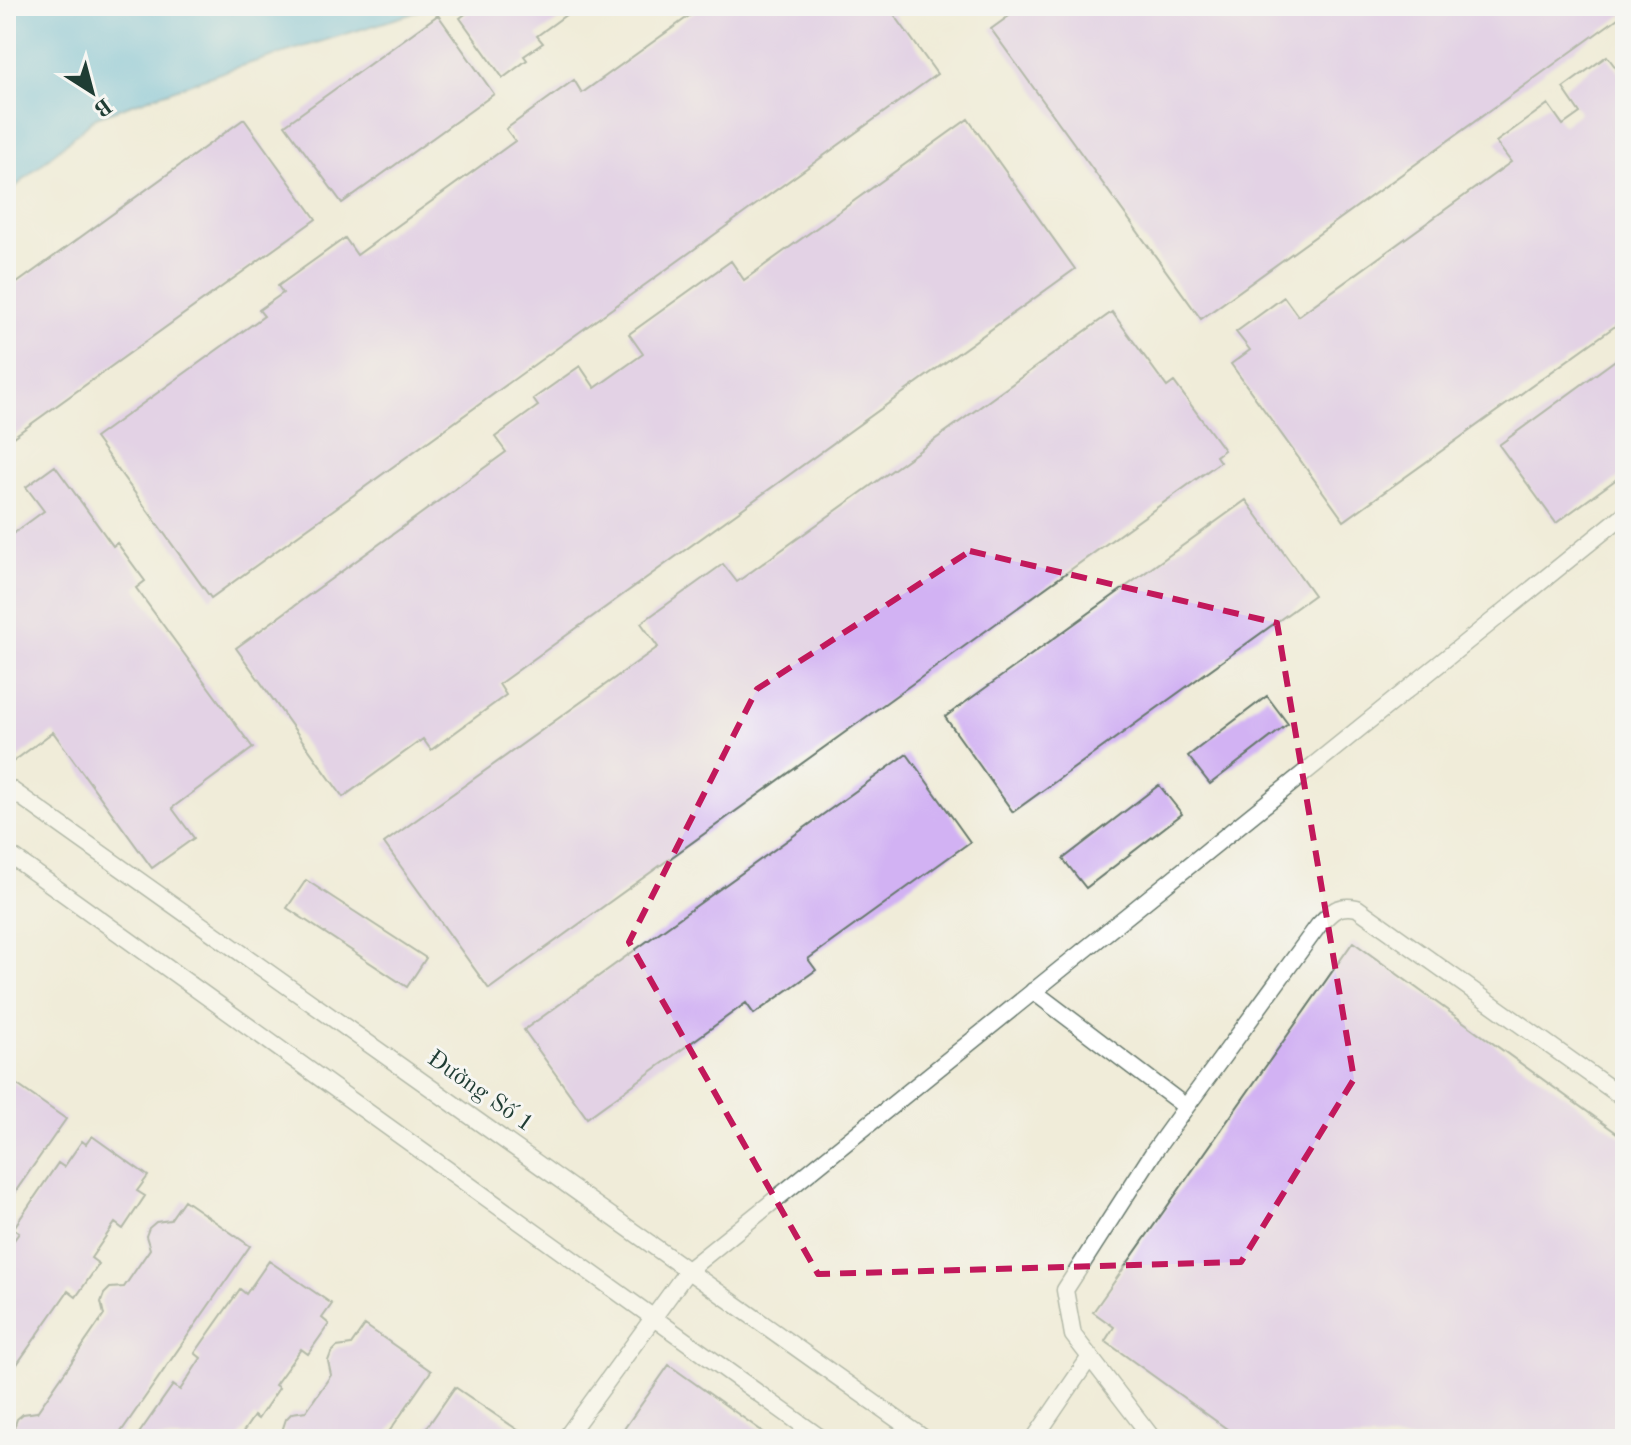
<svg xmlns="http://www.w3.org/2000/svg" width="1631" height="1445" viewBox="0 0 1631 1445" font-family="'Old Standard TT',serif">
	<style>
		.water { fill: #63bbe0; stroke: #417c8a; stroke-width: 2 }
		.building { fill: #d2b2f3 }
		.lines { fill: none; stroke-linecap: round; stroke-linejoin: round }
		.lane-casing { stroke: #687a6e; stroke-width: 19 }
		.lane { stroke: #fff; stroke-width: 16 }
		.marked { fill: none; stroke: #c2185b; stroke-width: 6; stroke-dasharray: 16 10; stroke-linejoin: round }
		.labels { text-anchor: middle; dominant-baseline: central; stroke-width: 6; stroke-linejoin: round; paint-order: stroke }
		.street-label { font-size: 24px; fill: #1f3d34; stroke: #f6f6f2 }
	</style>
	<rect width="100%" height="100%" fill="#f6f6f2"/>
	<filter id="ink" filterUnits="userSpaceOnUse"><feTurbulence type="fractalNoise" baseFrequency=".0125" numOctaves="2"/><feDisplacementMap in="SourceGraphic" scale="16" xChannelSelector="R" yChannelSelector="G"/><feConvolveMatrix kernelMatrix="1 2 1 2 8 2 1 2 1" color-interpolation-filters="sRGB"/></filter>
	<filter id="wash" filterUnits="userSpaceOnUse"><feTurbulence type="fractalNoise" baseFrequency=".006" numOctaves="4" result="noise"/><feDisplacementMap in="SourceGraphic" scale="32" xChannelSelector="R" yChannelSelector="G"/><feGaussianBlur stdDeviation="1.8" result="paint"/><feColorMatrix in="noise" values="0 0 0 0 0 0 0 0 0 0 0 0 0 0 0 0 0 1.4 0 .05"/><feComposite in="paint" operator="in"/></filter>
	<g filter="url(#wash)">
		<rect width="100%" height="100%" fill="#f0ecd9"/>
		<path class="water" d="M6 6H428L411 14 231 69 96 117 6 195Z"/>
		<g id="blocks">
			<path class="building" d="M476 6H578L537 36 543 43 524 56 527 60 503 78 460 18Z
				M703 6H888L937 74 211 598 95 438 264 316 259 310 283 293 278 286 345 238 357 255 515 141 506 129 574 80 582 93Z
				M1023 6H1625V13L1201 319 991 29Z
				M438 15 494 94 342 203 285 125Z
				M1607 56 1625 80V319L1344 521 1231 364 1250 350 1236 332 1284 297 1298 316 1511 162 1496 142 1548 104 1563 125 1580 113 1563 88Z
				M244 119 316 219 6 442V291Z
				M968 119 1075 269 499 684 506 695 431 750 423 739 343 797 236 648 506 452 495 437 538 406 533 399 580 366 595 388 643 354 629 334 731 261 744 280Z
				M1112 312 1167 387 1174 382 1224 450 1216 456 1220 462 489 989 384 843 658 647 641 623 723 564 737 582Z
				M1625 353V473L1556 523 1499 445Z
				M55 466 113 546 117 543 145 581 136 588 253 748 172 808 194 838 152 868 53 732 6 767V531L10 536 44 511 26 487Z
				M1246 500 1314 595 1013 812 945 717Z
				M1267 696 1288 724 1210 784 1188 756Z
				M907 754 970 842 808 959 816 970 754 1014 746 1003 587 1118 524 1030Z
				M1159 785 1182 814 1086 888 1063 859Z
				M306 880 426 958 407 987 287 908Z
				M1353 942 1625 1139V1439H1241L1105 1341 1114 1327 1093 1312Z
				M6 1077 66 1119 6 1205Z
				M92 1136 148 1176 137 1191 145 1196 123 1229 115 1223 91 1258 99 1264 76 1297 68 1291 6 1380V1251L19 1233 13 1229 58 1163 64 1167 82 1141 86 1144Z
				M184 1200 250 1246 116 1439H16L14 1428 17 1419 23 1414 37 1412 104 1315 101 1302 104 1294 110 1288 124 1287 150 1249 146 1236 149 1228 156 1222 170 1220Z
				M269 1261 332 1304 322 1318 329 1324 308 1354 301 1349 275 1385 279 1388 258 1419 254 1416 238 1439H135L173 1385 180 1390 201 1358 195 1353 240 1289 246 1294Z
				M365 1325 431 1371 384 1439H285L283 1428 286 1419 292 1413 306 1411 331 1375 328 1361 331 1353 337 1347 351 1345Z
				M669 1365 773 1439H617Z
				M455 1387 531 1439H419Z"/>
		</g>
	</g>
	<g filter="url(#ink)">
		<use href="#blocks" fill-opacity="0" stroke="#687a6e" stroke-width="2"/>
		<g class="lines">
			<g class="lane-casing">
				<path id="lane" d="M6 786 925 1439
					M6 852 822 1439
					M1033 991 1186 1107 1155 1150 1065 1290 1073 1335 1153 1439
					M1186 1107 1318 926C1331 912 1337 904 1357 908L1625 1099
					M565 1439 688 1270 1625 514
					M1034 1439 1090 1357"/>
			</g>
			<use href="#lane" class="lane"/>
		</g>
	</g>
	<path d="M0 0H1631V1445H0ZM970 551 1277 623 1354 1079 1241 1262 818 1274 629 942 757 689Z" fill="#f0ecd9" fill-opacity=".55" fill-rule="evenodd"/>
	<path class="marked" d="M970 551 1277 623 1354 1079 1241 1262 818 1274 629 942 757 689Z"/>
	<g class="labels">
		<g class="street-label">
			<text transform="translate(480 1092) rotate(35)">Đường Số 1</text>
		</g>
	</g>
	<rect width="1631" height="1445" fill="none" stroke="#f6f6f2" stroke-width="32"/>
	<g transform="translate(92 92) rotate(144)" stroke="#f6f6f2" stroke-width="6" paint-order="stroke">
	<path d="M0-6L14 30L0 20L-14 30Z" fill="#1f3d34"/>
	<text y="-12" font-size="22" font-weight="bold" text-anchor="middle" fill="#1f3d34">B</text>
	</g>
</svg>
